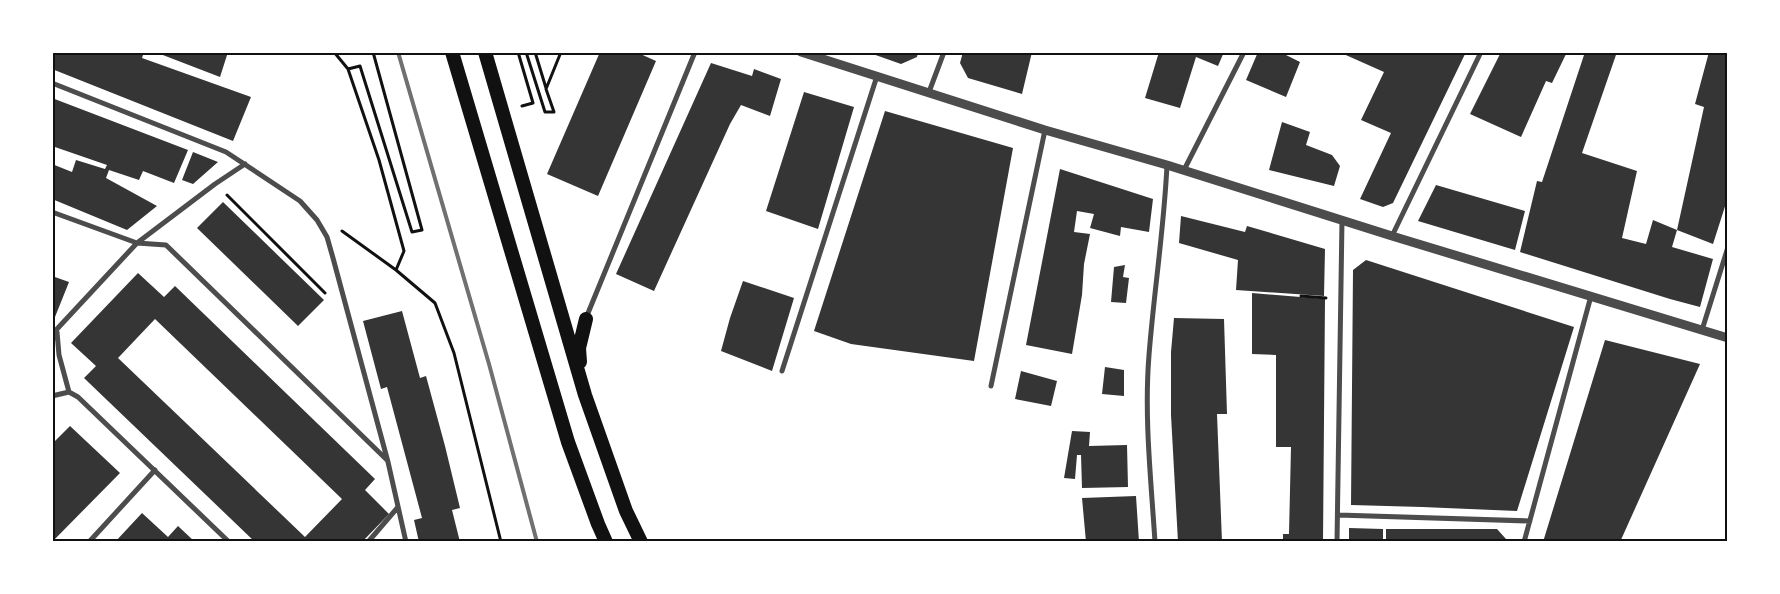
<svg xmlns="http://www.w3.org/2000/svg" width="1780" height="594" viewBox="0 0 1780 594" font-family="Signika,sans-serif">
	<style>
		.building { fill: #353535; fill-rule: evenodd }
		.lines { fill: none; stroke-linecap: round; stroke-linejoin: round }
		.path { stroke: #111; stroke-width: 3 }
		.minor { stroke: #4c4c4c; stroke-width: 5 }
		.tertiary { stroke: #4c4c4c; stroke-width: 9 }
		.trunk { stroke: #111; stroke-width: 14 }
		.rail { stroke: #707070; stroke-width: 4 }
		.neatline { fill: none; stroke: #111; stroke-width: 2 }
	</style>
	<rect width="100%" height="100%" fill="#fff"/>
	<path class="building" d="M52 52H144L142 58 251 97 233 141 52 69Z
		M155 52H228L220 77Z
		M600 52H636L656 61 598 196 547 174Z
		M867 52H918L917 57 901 64Z
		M963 52H1032L1022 94 968 78 960 63Z
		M1159 52H1224L1218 66 1196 57 1180 108 1145 98Z
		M1258 52H1280L1300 62 1286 97 1246 80Z
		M1339 52H1466L1393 203 1383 207 1360 199 1391 133 1361 120 1384 72Z
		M1501 52H1567L1552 83 1546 81 1521 137 1470 114Z
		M1585 52H1617L1582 153 1637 171 1622 238 1646 244 1653 220 1677 230 1672 247 1713 259 1700 307 1670 299 1520 252 1537 181 1542 182Z
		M1709 52H1728V197L1713 244 1677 230 1704 107 1695 104Z
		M711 63 752 76 754 69 781 79 770 116 741 105 730 124 654 291 616 274Z
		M804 92 854 107 818 229 766 211Z
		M52 98 188 150 174 183 143 171 139 180 109 170 106 178 157 206 127 230 52 199V164L72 172 76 160 105 169 107 165 52 146Z
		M885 111 1013 148 974 361 851 344 814 331Z
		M1282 122 1310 132 1306 145 1332 155 1340 166 1334 186 1269 170Z
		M193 152 218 162 193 184 182 180Z
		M1060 169 1153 199 1149 232 1121 227 1120 236 1090 228 1094 214 1077 211 1074 232 1090 234 1084 264 1082 295 1072 354 1026 345Z
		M1436 185 1525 211 1515 250 1418 221Z
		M223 202 324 300 298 326 197 228Z
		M1181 216 1245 232 1247 226 1325 249 1324 296 1236 290 1238 260 1179 243Z
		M1366 260 1574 327 1517 511 1422 507 1351 505 1353 270Z
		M1125 265 1123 277 1129 278 1126 303 1111 302 1114 267Z
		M138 273 164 297 175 286 375 479 365 490 389 514 362 542H255L84 378 96 366 71 343ZM155 319 342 499 305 537 118 358Z
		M52 276 69 282 53 322V299Z
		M743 281 794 298 772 371 721 351 730 318Z
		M1252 293 1325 299 1323 542H1283V534H1289L1291 447H1276V355L1252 354Z
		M402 311 420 378 426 376 445 446 460 508 452 510 460 542H419L414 520 422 518 387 387 381 389 363 321Z
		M1174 318 1224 319 1227 414H1217L1222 542H1178L1171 415V352Z
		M1605 340 1700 364 1620 542H1543Z
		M1105 367 1124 370V396L1102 394Z
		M1021 371 1057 381 1051 406 1015 399Z
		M70 426 120 473 52 542V444Z
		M1072 431 1090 432 1089 446 1127 445 1128 487 1082 488 1081 455H1077L1075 479 1064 478Z
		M1136 496 1139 542H1086L1082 498Z
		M142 513 168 537 178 526 195 542H115Z
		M1349 528 1383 529V542H1349Z
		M1386 529H1497L1506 539V542H1386Z"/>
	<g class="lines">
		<path class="path" d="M334 52 348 69 379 160 404 251 396 270 435 303 454 353 501 542
			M518 52 533 103 522 106
			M526 52 545 112H554L546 89 561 52
			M535 52 546 88
			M348 69 360 66 412 232 422 230 373 52
			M227 195 325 293
			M342 231 396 270
			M1301 296 1326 298"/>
		<path class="minor" d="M52 83 226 152 300 201 317 220 327 237 333 258 388 462 406 542
			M929 92 944 52
			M1184 170 1244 52
			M52 212 137 243 166 245 387 460
			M1392 236 1481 52
			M586 318 695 52
			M1702 330 1728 247
			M57 332 59 355 69 392
			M52 341 57 329 137 243 215 184 245 164
			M782 371 877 76
			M991 386 1045 130
			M52 396 69 392 78 397 229 542
			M1338 515 1530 521
			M89 542 155 470
			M368 542 398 507
			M1155 542C1151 479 1144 417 1149 355 1154 291 1164 229 1167 165
			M1337 542 1342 220
			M1524 542 1591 296"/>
		<path class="tertiary" d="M801 52 1045 130 1167 165 1392 236 1728 338"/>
		<path class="trunk" d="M452 52 568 442 598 524 606 542
			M485 52 585 395 626 511 641 542
			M580 362 579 348 586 319"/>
		<path class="rail" d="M398 52 489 364 537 542"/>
	</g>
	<rect width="1780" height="594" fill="none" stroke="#ffffff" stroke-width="108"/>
	<rect x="54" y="54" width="1672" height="486" class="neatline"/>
</svg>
